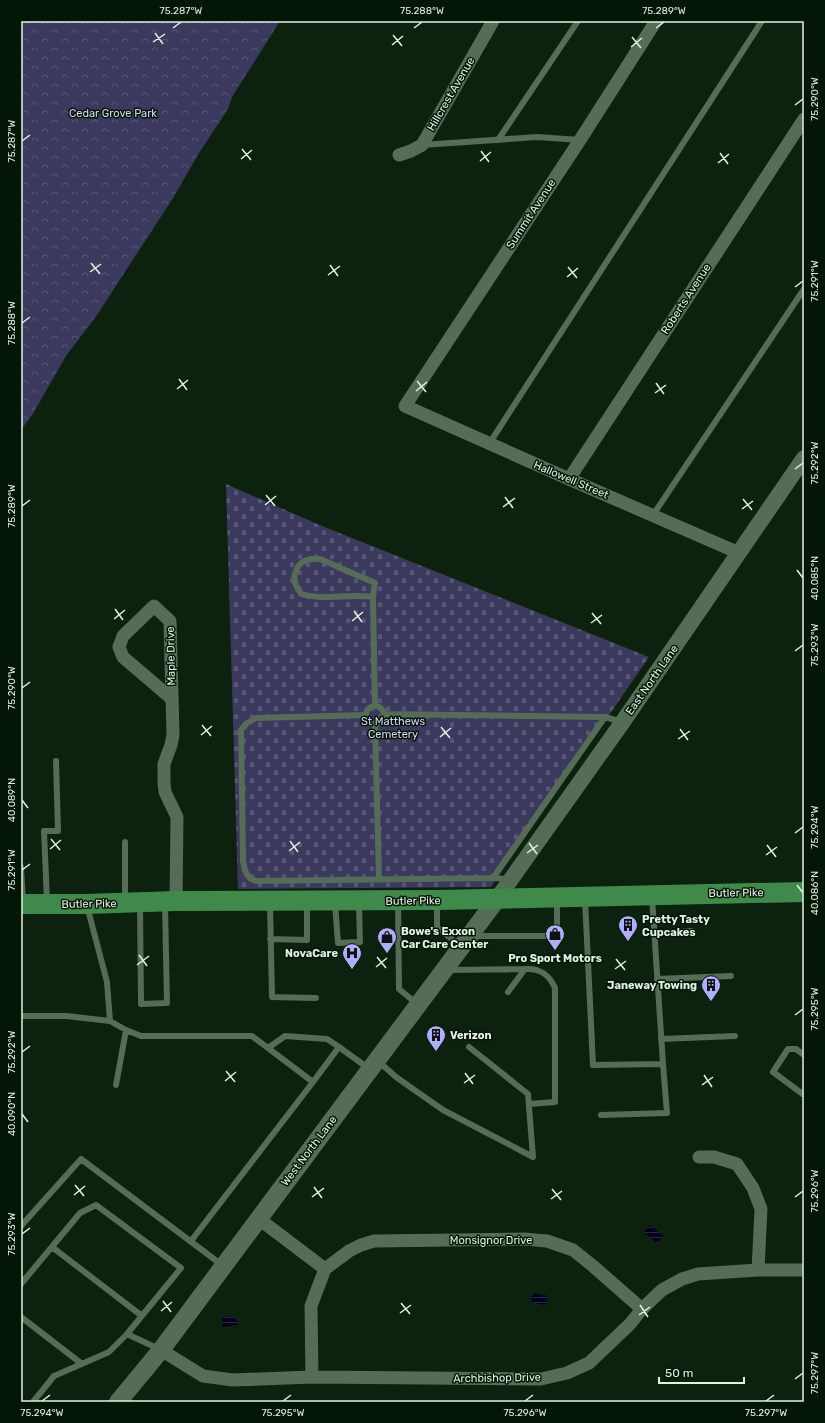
<svg xmlns="http://www.w3.org/2000/svg" width="825" height="1423" viewBox="0 0 825 1423" font-family="Rubik,sans-serif">
	<style>
		.forest { fill: url(#forest-crowns) }
		.cemetery { fill: url(#cemetery-stones) }
		.water { fill: url(#water-rules) }
		.lines { fill: none; stroke-linecap: round; stroke-linejoin: round }
		.service { stroke: #556c56; stroke-width: 6 }
		.minor { stroke: #556c56; stroke-width: 13 }
		.tertiary { stroke: #556c56; stroke-width: 16 }
		.secondary { stroke: #556c56; stroke-width: 18 }
		.primary { stroke: #3f8a4b; stroke-width: 20 }
		.ticks { fill: none; stroke: #e3f0e3; stroke-width: 1.5 }
		.labels { text-anchor: middle; dominant-baseline: central; stroke-width: 3; stroke-linejoin: round; paint-order: stroke }
		.street-label { font-size: 11px; fill: #e3f0e3; stroke: #041706 }
		.park-label { font-size: 11px; fill: #d5d6f4; stroke: #041706 }
		.poi-label { font-size: 11px; font-weight: bold; fill: #e3f0e3; stroke: #041706; text-anchor: start }
		.neatline { fill: none; stroke: #e3f0e3; stroke-width: 1.5 }
		.ticks-label { font-size: 10px; text-anchor: middle; fill: #e3f0e3 }
	</style>
	<defs>
		<pattern id="forest-crowns" width="20" height="18" patternUnits="userSpaceOnUse"><rect width="20" height="18" fill="#3b395d"/><path d="M2 6a3 3 0 1 1 6 0M12 15a3 3 0 1 1 6 0" fill="none" stroke="#575674"/></pattern>
		<pattern id="cemetery-stones" width="16" height="16" patternUnits="userSpaceOnUse"><rect width="16" height="16" fill="#3b395d"/><path d="M2 7V4a2 2 0 0 1 4 0v3zM10 15v-3a2 2 0 0 1 4 0v3z" fill="#575674"/></pattern>
		<pattern id="water-rules" width="6" height="5" patternUnits="userSpaceOnUse"><rect width="6" height="5" fill="#060020"/><path d="M0 2.5h6" fill="none" stroke="#2a2640"/></pattern>
	</defs>
	<rect width="100%" height="100%" fill="#0c210e"/>
	<path class="forest" d="M21 21H280L232 97 228 109 199 153 173 198 97 315 66 356 34 412 21 430Z"/>
	<path class="cemetery" d="M226 484 322 526 649 657 491 887 238 889Z"/>
	<path class="water" d="M650 1225 663 1236 657 1243 644 1232Z
		M535 1293 546 1296C548 1300 548 1303 544 1305L532 1302 531 1297Z
		M229 1316 235 1318 238 1322 237 1325 223 1327 221 1319Z"/>
	<g class="lines">
		<path class="service" d="M498 140 578 21
			M422 145 537 137 580 140
			M489 444 762 21
			M653 515 804 289
			M373 597C349 593 324 601 301 594 296 587 292 579 296 571 299 561 309 558 318 559 324 559 330 564 336 566 349 572 362 577 375 583L373 597 375 705
			M366 715a9 9 0 1 1 18 0a9 9 0 1 1-18 0Z
			M384 714 605 717 622 722
			M366 715 256 718 247 723 241 730 243 861C245 871 246 878 256 881L493 878 508 879
			M375 724 379 880
			M125 842V901
			M21 867 23 902
			M493 878 605 717
			M585 899 593 1065 663 1064
			M47 901 44 831H58L56 761
			M398 902 399 989 416 1003
			M437 902V927L460 946
			M335 903 338 943 360 942 359 904
			M140 904 141 1004 167 1003 165 905
			M270 904 272 997 316 998
			M87 906 107 982 110 1021 126 1030 141 1036H252L313 1082 191 1241
			M654 933 692 931
			M474 936H557V899
			M270 939 307 940V902
			M449 970 525 969
			M657 979 731 976
			M508 992 525 969C540 968 549 974 555 988V1102L529 1104
			M21 1016H66L110 1021
			M661 1039 735 1036
			M339 1047 368 1068
			M268 1048 285 1036 327 1039 339 1047 313 1082
			M804 1055 796 1049H788L773 1072 804 1095
			M378 1061 396 1077 443 1110 533 1157 528 1094 469 1047
			M116 1085 126 1030
			M601 1115 667 1113 663 1064 652 897
			M21 1226 81 1159 222 1265
			M52 1247 142 1316
			M21 1284 80 1213 96 1205 181 1268 127 1334
			M21 1317 82 1364
			M33 1402 54 1376 109 1352 127 1334 159 1349"/>
		<path class="minor" d="M656 21 580 140 405 406 569 479 739 553
			M399 155 411 151 422 145 493 21
			M569 479 804 119
			M172 699 123 657 119 647 123 636 154 606 170 621 173 735 171 745 164 764V783L165 792 177 817 176 901
			M699 1157H714L737 1164 753 1188 761 1209 758 1270
			M259 1219 325 1269
			M161 1350 203 1376 233 1380 312 1377 541 1379 567 1373 589 1363 630 1324 642 1309 662 1290 682 1279 698 1274 758 1270H804
			M312 1377 311 1306 325 1269 349 1251 361 1245 374 1241 524 1239 547 1241 573 1250 593 1266 642 1309"/>
		<path class="tertiary" d="M497 899 622 723 804 458"/>
		<path class="secondary" d="M118 1402 161 1350 497 899"/>
		<path class="primary" d="M21 904H86L176 901 437 900 804 892"/>
	</g>
	<path class="ticks" d="M173 28 181 22M414 28 422 22M656 28 664 22M155 33 163 44M393 35 402 46M632 37 641 48M153 42 165 34M392 45 403 36M631 47 642 38M795 105 803 99M22 141 30 135M242 149 251 160M481 151 489 162M720 153 728 164M241 159 252 150M480 161 491 152M718 163 729 154M91 263 100 274M330 265 338 276M568 267 577 278M90 272 101 264M328 275 340 266M567 277 578 268M795 287 803 281M22 323 30 317M179 379 187 390M417 381 426 392M656 383 664 394M177 389 188 380M416 391 427 382M655 393 666 385M795 469 803 463M266 495 275 506M505 497 513 508M743 499 752 510M265 505 276 496M22 506 30 500M503 507 515 498M742 509 753 501M797 570 803 578M115 609 123 620M354 611 362 622M592 613 601 624M114 619 125 610M352 621 363 612M591 623 602 615M795 651 803 645M22 688 30 682M202 725 211 736M441 727 450 738M680 729 688 740M201 735 212 726M440 737 451 728M678 739 690 731M22 800 28 808M795 833 803 827M51 839 60 850M290 841 298 852M529 843 537 854M767 845 776 857M50 849 61 840M289 851 300 842M527 853 538 845M766 855 777 847M22 870 30 864M797 885 803 893M139 955 147 966M377 957 386 968M616 959 625 970M137 965 149 956M376 967 387 958M615 969 626 961M795 1015 803 1009M22 1052 30 1046M226 1071 235 1082M465 1073 473 1084M704 1075 712 1087M225 1081 236 1072M464 1083 475 1075M702 1085 713 1077M22 1114 28 1122M75 1185 84 1196M314 1187 322 1198M552 1189 561 1200M74 1195 85 1186M312 1197 324 1188M795 1197 803 1191M551 1199 562 1191M22 1234 30 1228M163 1301 171 1312M401 1303 410 1314M640 1305 648 1317M161 1311 172 1302M400 1313 411 1305M639 1315 650 1307M795 1379 803 1373M42 1401 50 1395M283 1401 291 1395M525 1401 533 1395M766 1401 774 1395"/>
	<defs>
		<g id="building-pin" transform="scale(1)"><path d="M0 17L-7.5 6A9.5 9.5 0 1 1 7.5 6Z" fill="#b0aefa" stroke="#041706"/><path d="M-4-6H4V6H1V3H-1V6H-4ZM-2.5-4.3h1.7v1.8h-1.7ZM.8-4.3h1.7v1.8H.8ZM-2.5-1h1.7V.8h-1.7ZM.8-1h1.7V.8H.8Z" fill="#111"/></g>
		<g id="shop-pin" transform="scale(1)"><path d="M0 17L-7.5 6A9.5 9.5 0 1 1 7.5 6Z" fill="#b0aefa" stroke="#041706"/><path d="M-5-2.5h2.3a2.7 3.5 0 0 1 5.4 0H5L5.5 6h-11ZM-1.5-2.5h3a1.5 2.3 0 0 0-3 0Z" fill="#111"/></g>
		<g id="hospital-pin" transform="scale(1)"><path d="M0 17L-7.5 6A9.5 9.5 0 1 1 7.5 6Z" fill="#b0aefa" stroke="#041706"/><path d="M-5-5h3v3.5h4V-5h3V5h-3V1.5h-4V5h-3Z" fill="#111"/></g>
	</defs>
	<g fill-rule="evenodd">
		<use href="#building-pin" x="628" y="925"/>
		<use href="#shop-pin" x="555" y="934"/>
		<use href="#shop-pin" x="387" y="937"/>
		<use href="#hospital-pin" x="352" y="953"/>
		<use href="#building-pin" x="711" y="985"/>
		<use href="#building-pin" x="436" y="1035"/>
	</g>
	<g class="labels">
		<g class="street-label">
			<text transform="translate(451 94) rotate(-60)">Hillcrest Avenue</text>
			<text transform="translate(531 214) rotate(-57)">Summit Avenue</text>
			<text transform="translate(686 299) rotate(-57)">Roberts Avenue</text>
			<text transform="translate(571 480) rotate(23)">Hallowell Street</text>
			<text transform="translate(171 656) rotate(-91)">Maple Drive</text>
			<text transform="translate(652 680) rotate(-55)">East North Lane</text>
			<text transform="translate(736 893) rotate(-1)">Butler Pike</text>
			<text transform="translate(413 901) rotate(-1)">Butler Pike</text>
			<text transform="translate(89 904) rotate(-1)">Butler Pike</text>
			<text transform="translate(309 1151) rotate(-53)">West North Lane</text>
			<text x="491" y="1240">Monsignor Drive</text>
			<text transform="translate(497 1378) rotate(-1)">Archbishop Drive</text>
		</g>
		<g class="park-label">
			<text x="113" y="113">Cedar Grove Park</text>
			<text x="393" y="721">St Matthews<tspan x="393" dy="13">Cemetery</tspan></text>
		</g>
		<g class="poi-label">
			<text x="642" y="919">Pretty Tasty<tspan x="642" dy="13">Cupcakes</tspan></text>
			<text x="401" y="931">Bowe's Exxon<tspan x="401" dy="13">Car Care Center</tspan></text>
			<text x="338" y="953" text-anchor="end">NovaCare</text>
			<text x="555" y="958" text-anchor="middle">Pro Sport Motors</text>
			<text x="697" y="985" text-anchor="end">Janeway Towing</text>
			<text x="450" y="1035">Verizon</text>
		</g>
	</g>
	<rect width="825" height="1423" fill="none" stroke="#041706" stroke-width="44"/>
	<path d="M659 1377v6h85v-6" fill="none" stroke="#e3f0e3" stroke-width="2"/>
	<text x="665" y="1377" font-size="12" fill="#e3f0e3" stroke="#041706" stroke-width="3" paint-order="stroke">50 m</text>
	<rect x="22" y="22" width="781" height="1379" class="neatline"/>
	<g class="ticks-label">
		<text x="181" y="14">75.287°W</text>
		<text x="422" y="14">75.288°W</text>
		<text x="664" y="14">75.289°W</text>
		<text transform="translate(814 99) rotate(-90)" y="4">75.290°W</text>
		<text transform="translate(11 141) rotate(-90)" y="4">75.287°W</text>
		<text transform="translate(814 281) rotate(-90)" y="4">75.291°W</text>
		<text transform="translate(11 323) rotate(-90)" y="4">75.288°W</text>
		<text transform="translate(814 463) rotate(-90)" y="4">75.292°W</text>
		<text transform="translate(11 506) rotate(-90)" y="4">75.289°W</text>
		<text transform="translate(814 578) rotate(-90)" y="4">40.085°N</text>
		<text transform="translate(814 645) rotate(-90)" y="4">75.293°W</text>
		<text transform="translate(11 688) rotate(-90)" y="4">75.290°W</text>
		<text transform="translate(11 800) rotate(-90)" y="4">40.089°N</text>
		<text transform="translate(814 827) rotate(-90)" y="4">75.294°W</text>
		<text transform="translate(11 870) rotate(-90)" y="4">75.291°W</text>
		<text transform="translate(814 893) rotate(-90)" y="4">40.086°N</text>
		<text transform="translate(814 1009) rotate(-90)" y="4">75.295°W</text>
		<text transform="translate(11 1052) rotate(-90)" y="4">75.292°W</text>
		<text transform="translate(11 1114) rotate(-90)" y="4">40.090°N</text>
		<text transform="translate(814 1191) rotate(-90)" y="4">75.296°W</text>
		<text transform="translate(11 1234) rotate(-90)" y="4">75.293°W</text>
		<text transform="translate(814 1373) rotate(-90)" y="4">75.297°W</text>
		<text x="42" y="1416">75.294°W</text>
		<text x="283" y="1416">75.295°W</text>
		<text x="525" y="1416">75.296°W</text>
		<text x="766" y="1416">75.297°W</text>
	</g>
</svg>
